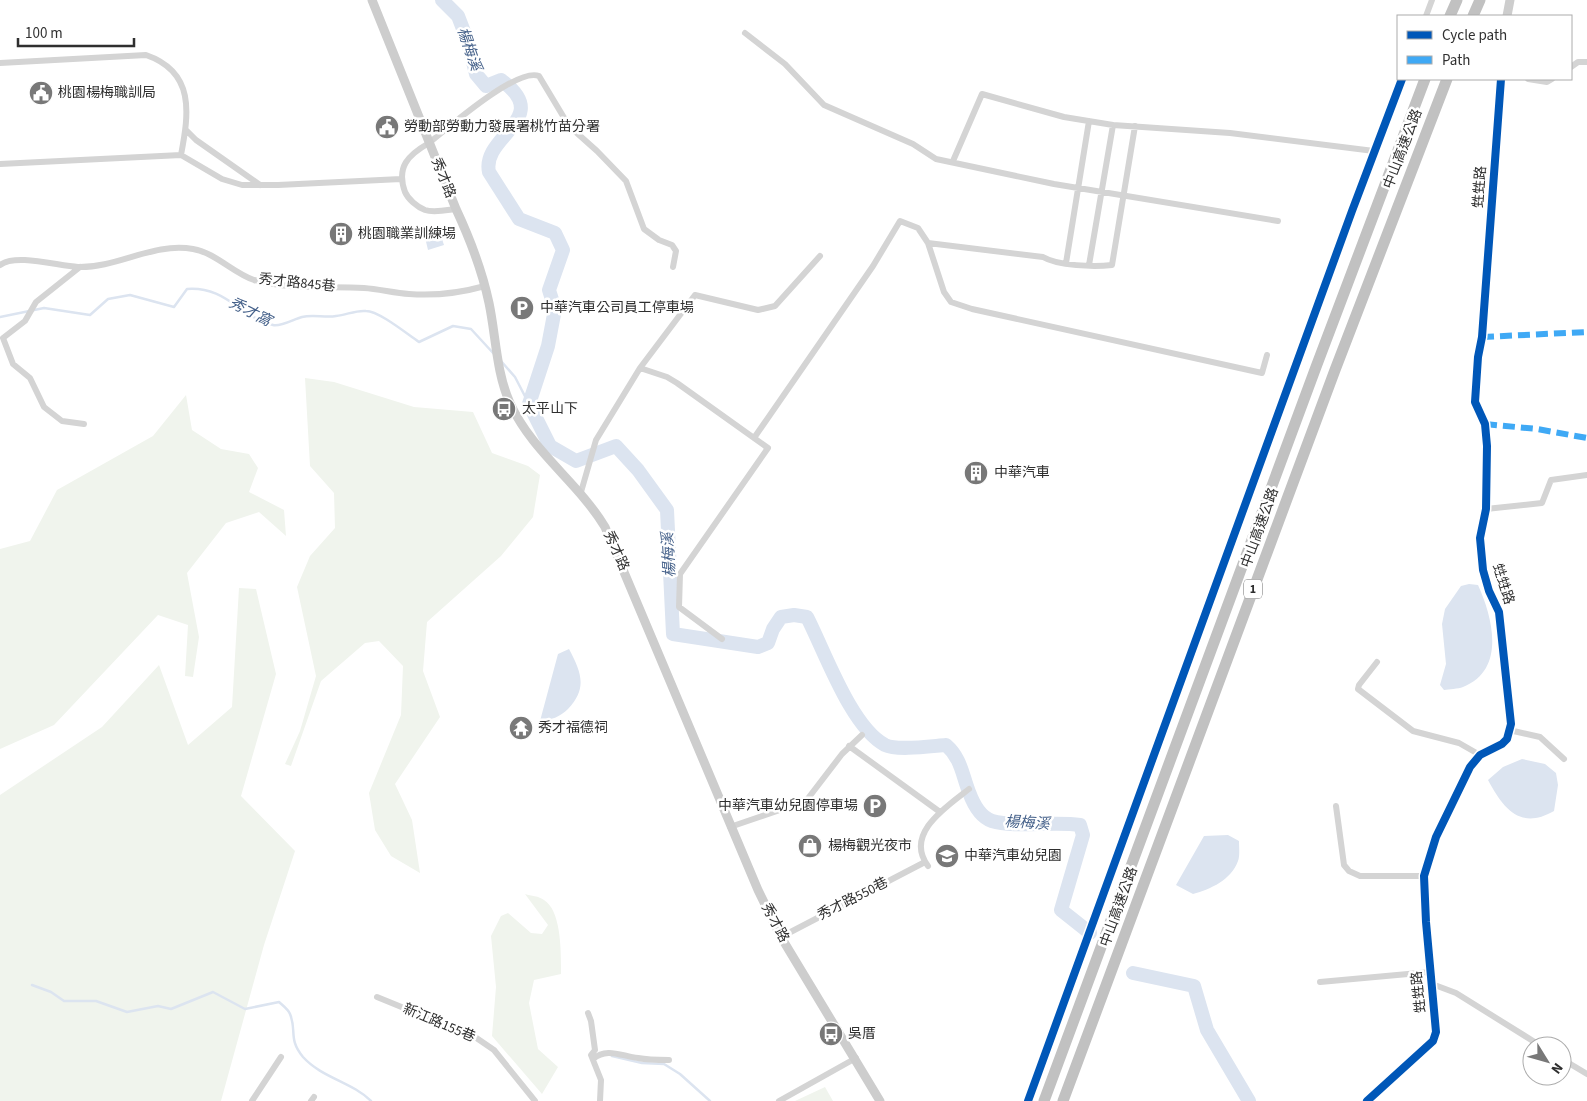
<svg xmlns="http://www.w3.org/2000/svg" width="1587" height="1101" viewBox="0 0 1587 1101" font-family="'Source Sans 3','Noto Sans TC',sans-serif">
	<style>
		.green { fill: #f0f4ed }
		.water { fill: #dce4f0 }
		.lines { fill: none; stroke-linecap: round; stroke-linejoin: round }
		.stream { stroke: #dce4f0; stroke-width: 2.5 }
		.river { stroke: #dce4f0; stroke-width: 14 }
		.street { stroke: #d4d4d4; stroke-width: 6 }
		.secondary { stroke: #cdcdcd; stroke-width: 9 }
		.highway { stroke: #c1c1c1; stroke-width: 11 }
		.quiet { stroke: #3fa9f5; stroke-width: 6; stroke-dasharray: 12 6; stroke-linecap: butt }
		.cycleway-casing { stroke: #fff; stroke-width: 11 }
		.cycleway { stroke: #0057b8; stroke-width: 8 }
		.labels { text-anchor: middle; dominant-baseline: central; stroke-width: 5; stroke-linejoin: round; paint-order: stroke }
		.shield { fill: #fff; stroke: #6d6d6d; stroke-width: 1 }
		.shield-label { font-size: 12px; font-weight: bold; fill: #2f2f2f }
		.poi-label { font-size: 14px; fill: #2f2f2f; stroke: #fff; text-anchor: start }
		.street-label { font-size: 14px; fill: #2f2f2f; stroke: #fff }
		.water-label { font-size: 15px; font-style: italic; fill: #45618a; stroke: #fff }
	</style>
	<rect width="100%" height="100%" fill="#fff"/>
	<path class="green" d="M305 378 334 382 414 407 473 412 492 453 528 466 540 475 533 517 501 556 427 622 423 671 440 717 395 784 412 820 420 873 391 856 375 830 369 793 401 715 403 666 379 641 365 643 321 681 291 766 285 764 300 731 316 676 297 587 310 556 335 528 334 493 310 466Z
		M186 395 192 430 221 449 249 454 258 468 249 492 284 510 286 536 259 512 226 523 187 573 199 637 193 677 185 676 188 625 158 615 54 725 0 749V549L30 541 57 490 153 436Z
		M239 588 256 589 276 674 241 796 295 851 264 945 221 1101H0V795L102 727 159 665 188 745 232 707Z
		M525 894C531 896 539 896 544 900 562 911 561 955 561 974L534 980 529 1003 538 1049 558 1067 542 1094 492 1036 496 987 491 936 501 916 508 913 531 933 542 934 548 925Z
		M825 1087 833 1101H795Z"/>
	<path class="water" d="M437 224 444 245 428 250 423 229Z
		M1469 584 1478 585C1493 618 1506 670 1463 687 1458 689 1449 689 1444 690L1440 685 1446 664 1442 624 1445 609 1461 586Z
		M569 649C581 672 588 688 568 709 560 717 551 720 540 721L558 654Z
		M1522 759 1545 764 1556 773 1558 785 1554 811C1521 830 1504 810 1488 780L1503 767Z
		M1228 835 1239 841C1239 847 1240 856 1238 861 1231 880 1211 889 1193 894L1176 885 1204 836Z"/>
	<g class="lines">
		<path class="stream" d="M0 317 44 308 90 315 108 299 130 295 174 307 187 289C226 286 240 317 273 325 281 327 294 319 302 317 313 314 325 318 336 316 347 315 355 310 366 311 379 311 407 334 419 342L453 326 471 329 494 354
			M501 361 515 377 529 404
			M32 985 51 992 64 1001H96L127 1012 158 1006 171 1009 213 992 245 1009 279 1002C282 1005 288 1009 290 1014 297 1031 288 1039 303 1057 322 1078 352 1082 371 1101
			M612 1056 642 1063 664 1064 680 1074 710 1101"/>
		<path class="river" d="M442 0 458 16 468 42 476 74 486 86 501 80C555 119 481 135 489 172L519 219 555 233 563 250 549 290 555 309 548 346 529 404 550 446 576 461 616 446 638 470 667 510 673 634 758 647 768 643 773 629 781 617 794 615 807 617C825 652 851 727 885 745 897 751 932 746 946 745 961 758 962 774 969 792 973 803 980 817 992 821 1014 828 1055 821 1080 825L1083 835 1061 910 1090 933
			M1133 973 1194 986 1207 1030 1249 1101"/>
		<path class="street" d="M1426 16 1432 0
			M745 33 785 64 824 105 913 144 936 159 1054 184 1278 221
			M0 63 146 55C195 72 189 113 181 155
			M1571 67 1578 62H1587
			M1528 79 1547 82 1552 79
			M186 130 196 140 260 185
			M953 161 982 94 1064 117 1113 125 1230 133 1374 151
			M0 164 181 155 222 179 242 185H278L401 179
			M456 209C447 210 434 213 425 210 417 207 408 199 405 192 396 167 408 155 429 143 448 128 517 67 539 76L569 126 597 151 626 181 644 229 659 240 672 245 676 251 673 267
			M928 243 1043 257C1058 266 1094 267 1112 265L1135 126
			M1066 263 1089 121
			M0 265C16 253 58 266 78 267 118 268 153 242 193 249 216 253 233 273 254 280 289 290 328 286 364 288 379 289 394 293 409 294 435 296 460 293 485 286
			M1089 265 1113 125
			M80 267 36 302 25 321 3 338 13 364 30 378 44 407 62 421 84 424
			M640 368 667 377 677 383 768 448 680 574 679 607 722 639
			M754 438 873 266 900 221 918 228 928 243 944 292 951 302 972 309 1262 373 1267 355
			M581 492 596 440 640 368 695 295 758 310 775 306 820 256
			M1486 509 1542 503 1551 480 1587 475
			M1377 662 1359 685 1358 689 1413 731 1459 743 1480 755
			M1509 730 1540 737 1564 759
			M849 746 940 812
			M1336 806 1344 865 1349 871 1360 876H1424
			M730 827 806 801 842 754 862 735
			M928 866C904 834 946 807 969 789
			M781 937 925 862
			M1320 982 1430 972
			M1432 984 1456 993 1541 1046
			M377 997 475 1037 494 1050 535 1101
			M588 1013 591 1021 595 1050 591 1055 601 1080 600 1101
			M593 1059C607 1047 621 1056 638 1058 648 1060 659 1060 669 1060
			M1562 1059 1587 1074
			M252 1101 281 1057
			M311 1101 314 1097
			M779 1101 856 1058
			M1028 1101 1352 211 1402 79"/>
		<path class="secondary" d="M372 0 456 209C470 239 482 270 489 303 496 336 496 372 510 403 532 452 578 482 605 527L758 890 781 937 880 1101
			M1507 16 1510 0
			M1367 1101 1433 1041 1436 1032 1426 922 1424 876 1436 837 1470 767 1480 755 1502 744 1507 739 1511 724 1499 612 1489 591 1483 570 1480 538 1486 509 1487 446 1485 424 1475 402 1478 357 1482 337 1501 79"/>
		<path class="highway" d="M1450 16 1457 0
			M1473 16 1480 0
			M1044 1101 1316 367 1425 79
			M1063 1101 1335 370 1447 79"/>
		<path class="quiet" d="M1482 337 1587 332
			M1485 424 1537 429 1587 438"/>
		<g class="cycleway-casing">
			<path id="cycleway" d="M1028 1101 1352 211 1402 79
				M1367 1101 1433 1041 1436 1032 1426 922 1424 876 1436 837 1470 767 1480 755 1502 744 1507 739 1511 724 1499 612 1489 591 1483 570 1480 538 1486 509 1487 446 1485 424 1475 402 1478 357 1482 337 1501 79"/>
		</g>
		<use href="#cycleway" class="cycleway"/>
	</g>
	<defs>
		<g id="civic-disc" transform="scale(1.25)"><circle r="9.5" fill="#787878" stroke="#fff"/><path d="M-.6-6.5H3V-4.5H.6V-3L4-1V1h2V6H-6V1h2V-1L-.6-3ZM-1.2 2.5V6h2.4V2.5Z" fill="#fff"/></g>
		<g id="building-disc" transform="scale(1.25)"><circle r="9.5" fill="#787878" stroke="#fff"/><path d="M-4-6H4V6H1V3H-1V6H-4ZM-2.5-4.3h1.7v1.8h-1.7ZM.8-4.3h1.7v1.8H.8ZM-2.5-1h1.7V.8h-1.7ZM.8-1h1.7V.8H.8Z" fill="#fff"/></g>
		<g id="parking-disc" transform="scale(1.25)"><circle r="9.5" fill="#787878" stroke="#fff"/><path d="M-3.5-5.5H1a3.5 3.5 0 0 1 0 7H-1V5.5H-3.5ZM-1-3.4V-.6H.8a1.4 1.4 0 0 0 0-2.8Z" fill="#fff"/></g>
		<g id="bus-disc" transform="scale(1.25)"><circle r="9.5" fill="#787878" stroke="#fff"/><path d="M-5-6H5V4H4V6H2V4H-2V6H-4V4H-5ZM-3.5-4V0h7V-4ZM-3.5 1.2v1.5H-2V1.2ZM2 1.2v1.5H3.5V1.2Z" fill="#fff"/></g>
		<g id="temple-disc" transform="scale(1.25)"><circle r="9.5" fill="#787878" stroke="#fff"/><path d="M0-6L5-2H3V0L6.5 2.5H4V6H1.5V3h-3V6H-4V2.5H-6.5L-3 0V-2H-5Z" fill="#fff"/></g>
		<g id="shop-disc" transform="scale(1.25)"><circle r="9.5" fill="#787878" stroke="#fff"/><path d="M-5-2.5h2.3a2.7 3.5 0 0 1 5.4 0H5L5.5 6h-11ZM-1.5-2.5h3a1.5 2.3 0 0 0-3 0Z" fill="#fff"/></g>
		<g id="school-disc" transform="scale(1.25)"><circle r="9.5" fill="#787878" stroke="#fff"/><path d="M0-5L7-2L0 1L-7-2ZM-4 1L0 2.5L4 1V4Q0 6-4 4Z" fill="#fff"/></g>
	</defs>
	<g fill-rule="evenodd">
		<use href="#civic-disc" x="41" y="93"/>
		<use href="#civic-disc" x="387" y="127"/>
		<use href="#building-disc" x="341" y="234"/>
		<use href="#parking-disc" x="522" y="308"/>
		<use href="#bus-disc" x="504" y="409"/>
		<use href="#building-disc" x="976" y="473"/>
		<use href="#temple-disc" x="521" y="728"/>
		<use href="#parking-disc" x="875" y="806"/>
		<use href="#shop-disc" x="810" y="846"/>
		<use href="#school-disc" x="947" y="856"/>
		<use href="#bus-disc" x="831" y="1034"/>
	</g>
	<g class="labels">
		<rect class="shield" x="1244" y="579.5" width="18" height="19" rx="4"/>
		<g class="shield-label">
			<text x="1253" y="589">1</text>
		</g>
		<g class="poi-label">
			<text x="58" y="93">桃園楊梅職訓局</text>
			<text x="404" y="127">勞動部勞動力發展署桃竹苗分署</text>
			<text x="358" y="234">桃園職業訓練場</text>
			<text x="540" y="308">中華汽車公司員工停車場</text>
			<text x="522" y="409">太平山下</text>
			<text x="994" y="473">中華汽車</text>
			<text x="538" y="728">秀才福德祠</text>
			<text x="858" y="806" text-anchor="end">中華汽車幼兒園停車場</text>
			<text x="828" y="846">楊梅觀光夜市</text>
			<text x="964" y="856">中華汽車幼兒園</text>
			<text x="848" y="1034">吳厝</text>
		</g>
		<g class="street-label">
			<text transform="translate(1403 149) rotate(-69)">中山高速公路</text>
			<text transform="translate(443 178) rotate(68)">秀才路</text>
			<text transform="translate(1480 187) rotate(-86)">甡甡路</text>
			<text transform="translate(297 283) rotate(6)">秀才路845巷</text>
			<text transform="translate(1260 528) rotate(-70)">中山高速公路</text>
			<text transform="translate(616 551) rotate(66)">秀才路</text>
			<text transform="translate(1503 584) rotate(72)">甡甡路</text>
			<text transform="translate(853 899) rotate(-27)">秀才路550巷</text>
			<text transform="translate(1119 907) rotate(-70)">中山高速公路</text>
			<text transform="translate(775 923) rotate(62)">秀才路</text>
			<text transform="translate(1419 992) rotate(-96)">甡甡路</text>
			<text transform="translate(439 1023) rotate(23)">新江路155巷</text>
		</g>
		<g class="water-label">
			<text transform="translate(469 49) rotate(71)">楊梅溪</text>
			<text transform="translate(250 312) rotate(27)">秀才窩</text>
			<text transform="translate(669 555) rotate(-93)">楊梅溪</text>
			<text transform="translate(1027 823) rotate(3)">楊梅溪</text>
		</g>
	</g>
	<rect x="1397" y="15" width="175" height="65" fill="#ffffff" stroke="#acacac"/>
	<rect x="1407" y="31" width="25" height="8" fill="#0057b8" stroke="#acacac"/>
	<text x="1442" y="40" font-size="15" fill="#2f2f2f">Cycle path</text>
	<rect x="1407" y="56" width="25" height="8" fill="#3fa9f5" stroke="#acacac"/>
	<text x="1442" y="65" font-size="15" fill="#2f2f2f">Path</text>
	<g transform="translate(1547 1061) rotate(127)"><circle r="24" fill="#ffffff" stroke="#acacac"/>
	<path d="M0-4L9 19L0 12L-9 19Z" fill="#787878"/>
	<text y="-8" font-size="14" font-weight="bold" text-anchor="middle" fill="#2f2f2f">N</text>
	</g>
	<path d="M18 38v8h116v-8" fill="none" stroke="#2f2f2f" stroke-width="2.5"/>
	<text x="25" y="38" font-size="15" fill="#2f2f2f" stroke="#ffffff" stroke-width="4" paint-order="stroke">100 m</text>
</svg>
